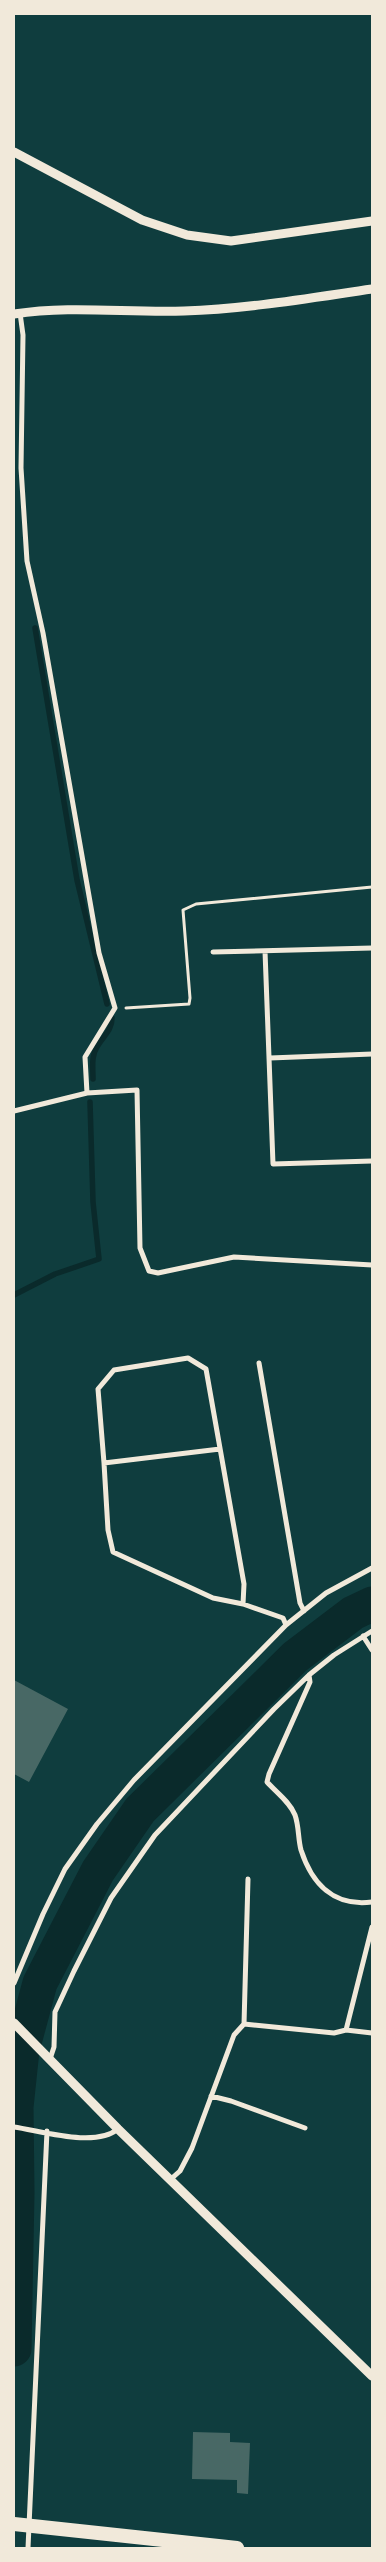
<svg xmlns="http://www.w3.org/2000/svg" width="386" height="2562" viewBox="0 0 386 2562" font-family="Karla,sans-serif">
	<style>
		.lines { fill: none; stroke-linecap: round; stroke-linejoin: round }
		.stream { stroke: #0a2a2b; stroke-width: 5.5 }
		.river { stroke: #0a2a2b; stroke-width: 35 }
		.building { fill: #486865 }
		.path { stroke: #f1e9da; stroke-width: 3 }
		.minor { stroke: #f1e9da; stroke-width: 5 }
		.tertiary { stroke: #f1e9da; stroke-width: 9 }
		.trunk { stroke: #f1e9da; stroke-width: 14 }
	</style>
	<rect width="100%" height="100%" fill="#0f3d3e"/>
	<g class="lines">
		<path class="stream" d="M35 628 77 880 107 1004
			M93 1079C93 1068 91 1056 97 1047 103 1036 112 1031 112 1018
			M14 1295 55 1274 99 1259 93 1202 90 1102
			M14 2192 17 2193"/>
		<path class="river" d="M14 2349 17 2193 16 2107 22 2050 40 1983 98 1871 140 1810 295 1657 353 1613 372 1604"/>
	</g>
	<path class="building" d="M14 1680 68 1709 29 1782 14 1774Z
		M193 2432 230 2433V2442L250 2443 248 2494 237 2493V2480L192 2479Z"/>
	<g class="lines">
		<path class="path" d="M126 1008 189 1004 190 998 183 910 196 904 372 887"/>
		<path class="minor" d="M20 313 23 335 21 468 27 561 43 633 99 953 115 1008 85 1057 87 1093
			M265 951 273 1164 372 1161
			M213 952 372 948
			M270 1058 372 1054
			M14 1111 87 1093 137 1090 140 1248 149 1271 158 1273 234 1257 372 1265
			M259 1363 300 1603 304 1611
			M220 1449 104 1463 108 1530 113 1552 213 1598 243 1604 283 1618 286 1625
			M104 1463 98 1389 114 1370 188 1358 206 1369 244 1584 243 1604
			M363 1636 372 1650
			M309 1675 310 1682 269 1774 267 1782C276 1792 290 1802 295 1815 299 1826 298 1839 301 1850 312 1884 334 1907 372 1902
			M14 1983 43 1914 65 1869 97 1824 134 1780 286 1625 326 1593 372 1568
			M244 2024 248 1879
			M346 2030 372 1927
			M50 2059 54 2047 55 2012 74 1971 111 1898 155 1835 274 1709 309 1675 334 1655 372 1631
			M211 2096 231 2101 305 2128
			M14 2127C42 2131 95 2148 118 2129
			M171 2179 180 2171 192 2148 234 2035 244 2024 334 2033 346 2030 372 2033
			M28 2548 47 2131"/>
		<path class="tertiary" d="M14 152 142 220 187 235 231 241 372 221
			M14 314C72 305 126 313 184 311 247 309 310 298 372 289
			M14 2023 118 2129 372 2376"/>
		<path class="trunk" d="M14 2524 237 2548"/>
	</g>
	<rect width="386" height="2562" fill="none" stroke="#f1e9da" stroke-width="30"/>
</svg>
